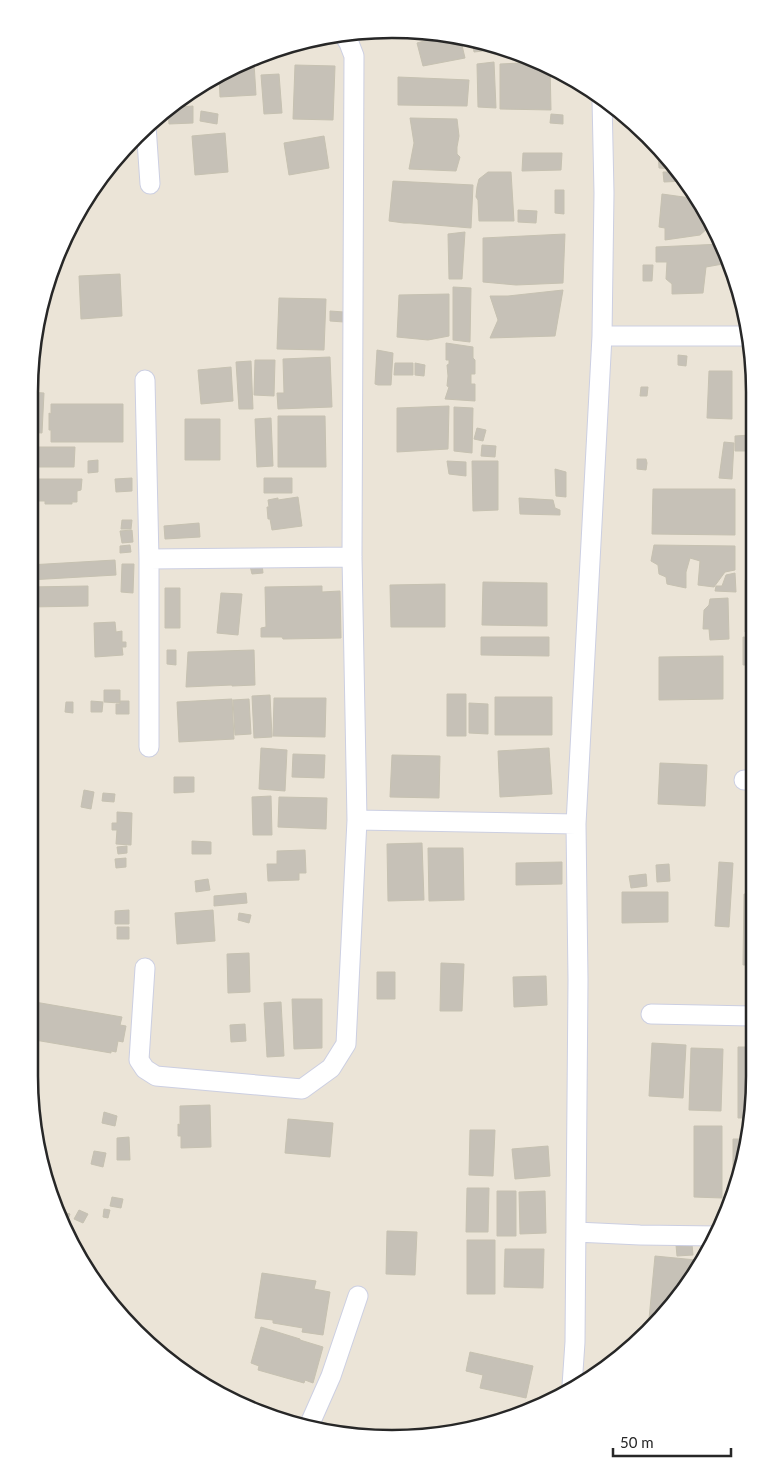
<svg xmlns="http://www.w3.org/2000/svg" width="783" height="1468" viewBox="0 0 783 1468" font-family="Lato,sans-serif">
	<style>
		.building { fill: #c6c1b7; stroke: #c6c1b1 }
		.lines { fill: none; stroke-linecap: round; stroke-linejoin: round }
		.minor-casing { stroke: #cccfe2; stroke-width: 21 }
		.minor { stroke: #fff; stroke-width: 19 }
		.rim { fill: none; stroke: #272727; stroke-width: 2.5 }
	</style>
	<rect width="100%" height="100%" fill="#ebe4d7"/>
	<path class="building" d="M329 35 330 40 310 44 309 40Z
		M446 35 460 37 465 58 423 66 417 43Z
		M472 39 491 43V50L474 52Z
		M496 45 512 51H497Z
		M494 62 496 108 478 107 477 64Z
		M541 62 550 65 551 110 500 109V64Z
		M254 63 256 95 220 97 219 73 239 64Z
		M295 65 335 66 333 120 293 119Z
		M279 74 282 113 264 114 261 75Z
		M398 77 469 80 467 106 398 105Z
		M193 106V123L169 124 168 108Z
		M201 111 218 114 217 124 200 121Z
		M551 114 563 115V124L550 123Z
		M410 118 457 119 459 136 457 147V154L460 157 456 171 409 169 414 143Z
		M225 133 228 172 195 175 192 136Z
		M324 136 329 168 289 175 284 143Z
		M658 150 674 169 659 168Z
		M523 153H562L561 170 522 171Z
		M488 172H511L514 221H479L478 200 476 197 477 187 479 179Z
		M663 172H677L685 181 664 182Z
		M393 181 473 185 471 228 411 223H404L389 221Z
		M555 190H564V214L555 213Z
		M662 194 698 199 705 212 706 221 708 220V228L700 235 665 240V228L659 227Z
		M518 210 537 211 536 223 518 222Z
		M465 232 462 279H449L448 234Z
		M565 234 563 283 516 285 483 282V238Z
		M722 244 723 264 706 267 703 293 672 294V284L666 279 667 262H656V247Z
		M643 265H653L652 281H643Z
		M120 274 122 316 81 319 79 276Z
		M453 287 471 288 470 342 453 340Z
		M563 290 555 336 490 338 498 320 490 296H508Z
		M449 294V336L428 340 397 337 399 295Z
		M279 298 326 299 324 350 277 349Z
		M330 311 344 312V322L330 321Z
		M446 343 473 347V358L475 360V374H471V384H475V401L445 399 449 387 447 386 448 376 447 365 449 364V360H446Z
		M377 350 393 353 391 385H378L375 384Z
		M678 355 687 356 686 366 678 365Z
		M330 357 332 407 278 409 277 393H284L283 359Z
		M255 360H275L274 396 254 395Z
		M251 361 253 409H239L236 362Z
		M395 363H413V375H394Z
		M415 363 425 365 424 376 415 375Z
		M231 367 233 401 201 404 198 370Z
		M709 371H732V419L707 418Z
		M641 387H648L647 396H640Z
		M29 392 44 393 42 433 29 432Z
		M51 404H123V442H51V430H49V413L51 414Z
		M449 406 448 449 397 452V408Z
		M454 407 473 408 472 453 454 451Z
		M278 416H325L326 467H278Z
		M271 418 273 466 257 467 255 419Z
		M185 419H220V460H185Z
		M477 428 486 430 483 441 474 439Z
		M751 435V451H735V436Z
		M724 442 734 443 732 479 719 478Z
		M482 445 496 446 495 457 481 456Z
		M36 447H75L74 467H36Z
		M751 456 752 477H749L748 457Z
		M637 459H646L647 463 646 470 637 469Z
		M98 460V472L88 473V461Z
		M447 461 466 462V476L449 474Z
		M472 461H498V510L473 511Z
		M555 469 566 472V497L556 496Z
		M132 478V491L116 492 115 479Z
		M264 478H292V493H264Z
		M34 479H82L81 490 77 491V502H72V504H45V501H34L32 485H34Z
		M653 489H735V535L652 534Z
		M298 497 302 526 272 530 270 519H268L267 507H269L268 500 278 498V500Z
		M519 498 553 500 555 508 560 510V515L520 514Z
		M122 520H132L131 529H121Z
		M199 523 200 537 165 539 164 526Z
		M132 530 133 542 122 543 120 531Z
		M130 545 131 552 120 553V546Z
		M654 545 735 546V570L725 572 714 587 698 585 700 561 690 558 686 572V588L667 584 666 577 659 574 658 565 651 561Z
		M115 560 116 575 29 580V565Z
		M122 564H134L133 593 121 592Z
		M262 564 263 573 252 574 250 566Z
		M735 573 736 592 715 591 716 586H722L726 575Z
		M745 580 752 581V632H745Z
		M483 582 547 583V626L482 625Z
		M445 584V627H391L390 585Z
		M88 586V606L29 607V587Z
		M322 586V592L340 591 341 638 283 639 282 637H261V628L266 627 265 587Z
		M165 588H180V628H165Z
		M221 593 242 594 238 635 217 633Z
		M728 598 729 639 710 640 709 629H703L704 610 709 605 710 599Z
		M115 622 116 632 122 631V642H126V647H122L123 655 95 657 94 623Z
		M481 637H549V656L481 655Z
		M743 637 752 638V665H743Z
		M167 650H176V665L167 664Z
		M254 650 255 685 232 686V685L186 687 188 652Z
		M723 656V699L659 700V657Z
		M749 670H752V683H749Z
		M749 689H752V739H750Z
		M104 690H120V703L104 702Z
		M447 694H466V736H447Z
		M270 695 272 737 254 738 252 696Z
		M495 697H552V735H495Z
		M274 698H326L325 737 273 736Z
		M232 699 234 739 179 742 177 702Z
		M249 699 251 734 235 735 233 700Z
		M91 701 103 702 102 712H91Z
		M120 701H129V714H116V704H120Z
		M66 702H73V713L65 712Z
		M469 703 488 704V734L469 733Z
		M261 748 287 750 285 791 259 789Z
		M549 748 552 794 500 797 498 751Z
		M293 754 325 755 324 778 292 777Z
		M392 755 440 756 439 798 390 797Z
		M660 763 707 765 705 806 658 804Z
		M174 777H194V792L174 793Z
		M84 790 94 792 91 809 81 807Z
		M103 793 115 794 114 802 102 801Z
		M271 796 272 835H253L252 797Z
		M279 797 327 798 326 829 278 827Z
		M117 812 132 813 131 845 116 844 117 830H112V823H117Z
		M192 841 211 842V854H192Z
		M422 843 424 900 388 901 387 844Z
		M127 846V853L118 854 117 847Z
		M428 848H463L464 900 429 901Z
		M305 850 306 873H299V880L268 881 267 864H277V851Z
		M126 858V867L116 868 115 859Z
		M562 862V884L516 885V863Z
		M719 862 733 863 729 927 715 926Z
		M669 864 670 881 657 882 656 865Z
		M646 874 647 886 631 888 629 876Z
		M208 879 210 890 196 892 195 881Z
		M622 892H668V922L622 923Z
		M246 893 247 903 214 906V896Z
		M744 894H753V965H743Z
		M129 910V924H115V911Z
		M213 910 215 941 177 944 175 913Z
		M239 913 251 915 249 923 238 920Z
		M117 927H129V939H117Z
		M249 953 250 992 228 993 227 954Z
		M441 963 464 964 462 1011H440Z
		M377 972H395V999H377Z
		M546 976 547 1005 514 1007 513 977Z
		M292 999H322V1048L294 1049Z
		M29 1001 122 1017 120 1025 126 1026 123 1042 118 1041 116 1052 111 1051V1053L29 1039Z
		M281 1002 284 1056 267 1057 264 1003Z
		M245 1024 246 1041 231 1042 230 1025Z
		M652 1043 686 1045 683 1098 649 1096Z
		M738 1047H753V1100L751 1118H738Z
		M691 1048 723 1049 721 1111 689 1110Z
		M210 1105 211 1147 181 1148V1136H178V1124L180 1125V1106Z
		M104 1112 117 1116 115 1126 102 1123Z
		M288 1119 333 1123 330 1157 285 1153Z
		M694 1126H722V1198L694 1197Z
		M470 1130H495L493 1176 469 1175Z
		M129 1137 130 1160H117V1138Z
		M733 1139H747L742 1171 737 1184H733Z
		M548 1146 550 1176 515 1179 512 1149Z
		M94 1151 106 1153 103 1167 91 1164Z
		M467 1188H489L488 1232H466Z
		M497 1191H516V1236H497Z
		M545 1191 546 1233 520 1234 519 1192Z
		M112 1197 123 1199 121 1208 110 1206Z
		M104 1209 110 1210 108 1218 103 1217Z
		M57 1210 70 1214 66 1227Z
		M79 1210 88 1214 83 1223 74 1219Z
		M387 1231 417 1232 415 1275 386 1274Z
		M467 1240H495V1294H467Z
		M692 1244 693 1255 677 1256 676 1245Z
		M505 1249H544L543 1288 504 1287Z
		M655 1256 696 1260 695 1272 679 1298 658 1320 649 1319Z
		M262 1273 316 1281 314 1289 330 1292 323 1335 302 1332 303 1328 273 1323V1320L255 1318Z
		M644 1323 655 1324 643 1336Z
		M261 1327 300 1339V1340L323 1347 313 1383 305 1380 304 1383 258 1370 259 1366 251 1363Z
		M470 1352 533 1366 526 1398 480 1388 483 1375 466 1371Z"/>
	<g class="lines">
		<g class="minor-casing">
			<path id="minor" d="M146 126 150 184
				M602 336H749
				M145 380 149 559 352 557
				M149 747V559
				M744 780H752
				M357 820 576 824
				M145 968 139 1060 145 1069 156 1076 302 1089 331 1068 346 1044 357 820 352 557 354 56 349 43 342 32
				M651 1014 753 1016
				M576 1232 640 1235 717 1236
				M572 1386 575 1342 578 980 576 824 602 336 604 193 602 99
				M308 1428 331 1376 358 1296"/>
		</g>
		<use href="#minor" class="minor"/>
	</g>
	<path d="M0 0H783V1468H0ZM392 38H392A354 354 0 0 1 746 392V1076A354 354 0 0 1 392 1430H392A354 354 0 0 1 38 1076V392A354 354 0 0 1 392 38Z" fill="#fff" fill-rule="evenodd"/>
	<path class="rim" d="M392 38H392A354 354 0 0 1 746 392V1076A354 354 0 0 1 392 1430H392A354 354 0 0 1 38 1076V392A354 354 0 0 1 392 38Z"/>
	<path d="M613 1448v8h118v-8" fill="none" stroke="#272727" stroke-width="2.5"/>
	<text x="620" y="1448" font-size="15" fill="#272727" stroke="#ffffff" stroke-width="4" paint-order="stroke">50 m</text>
</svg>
